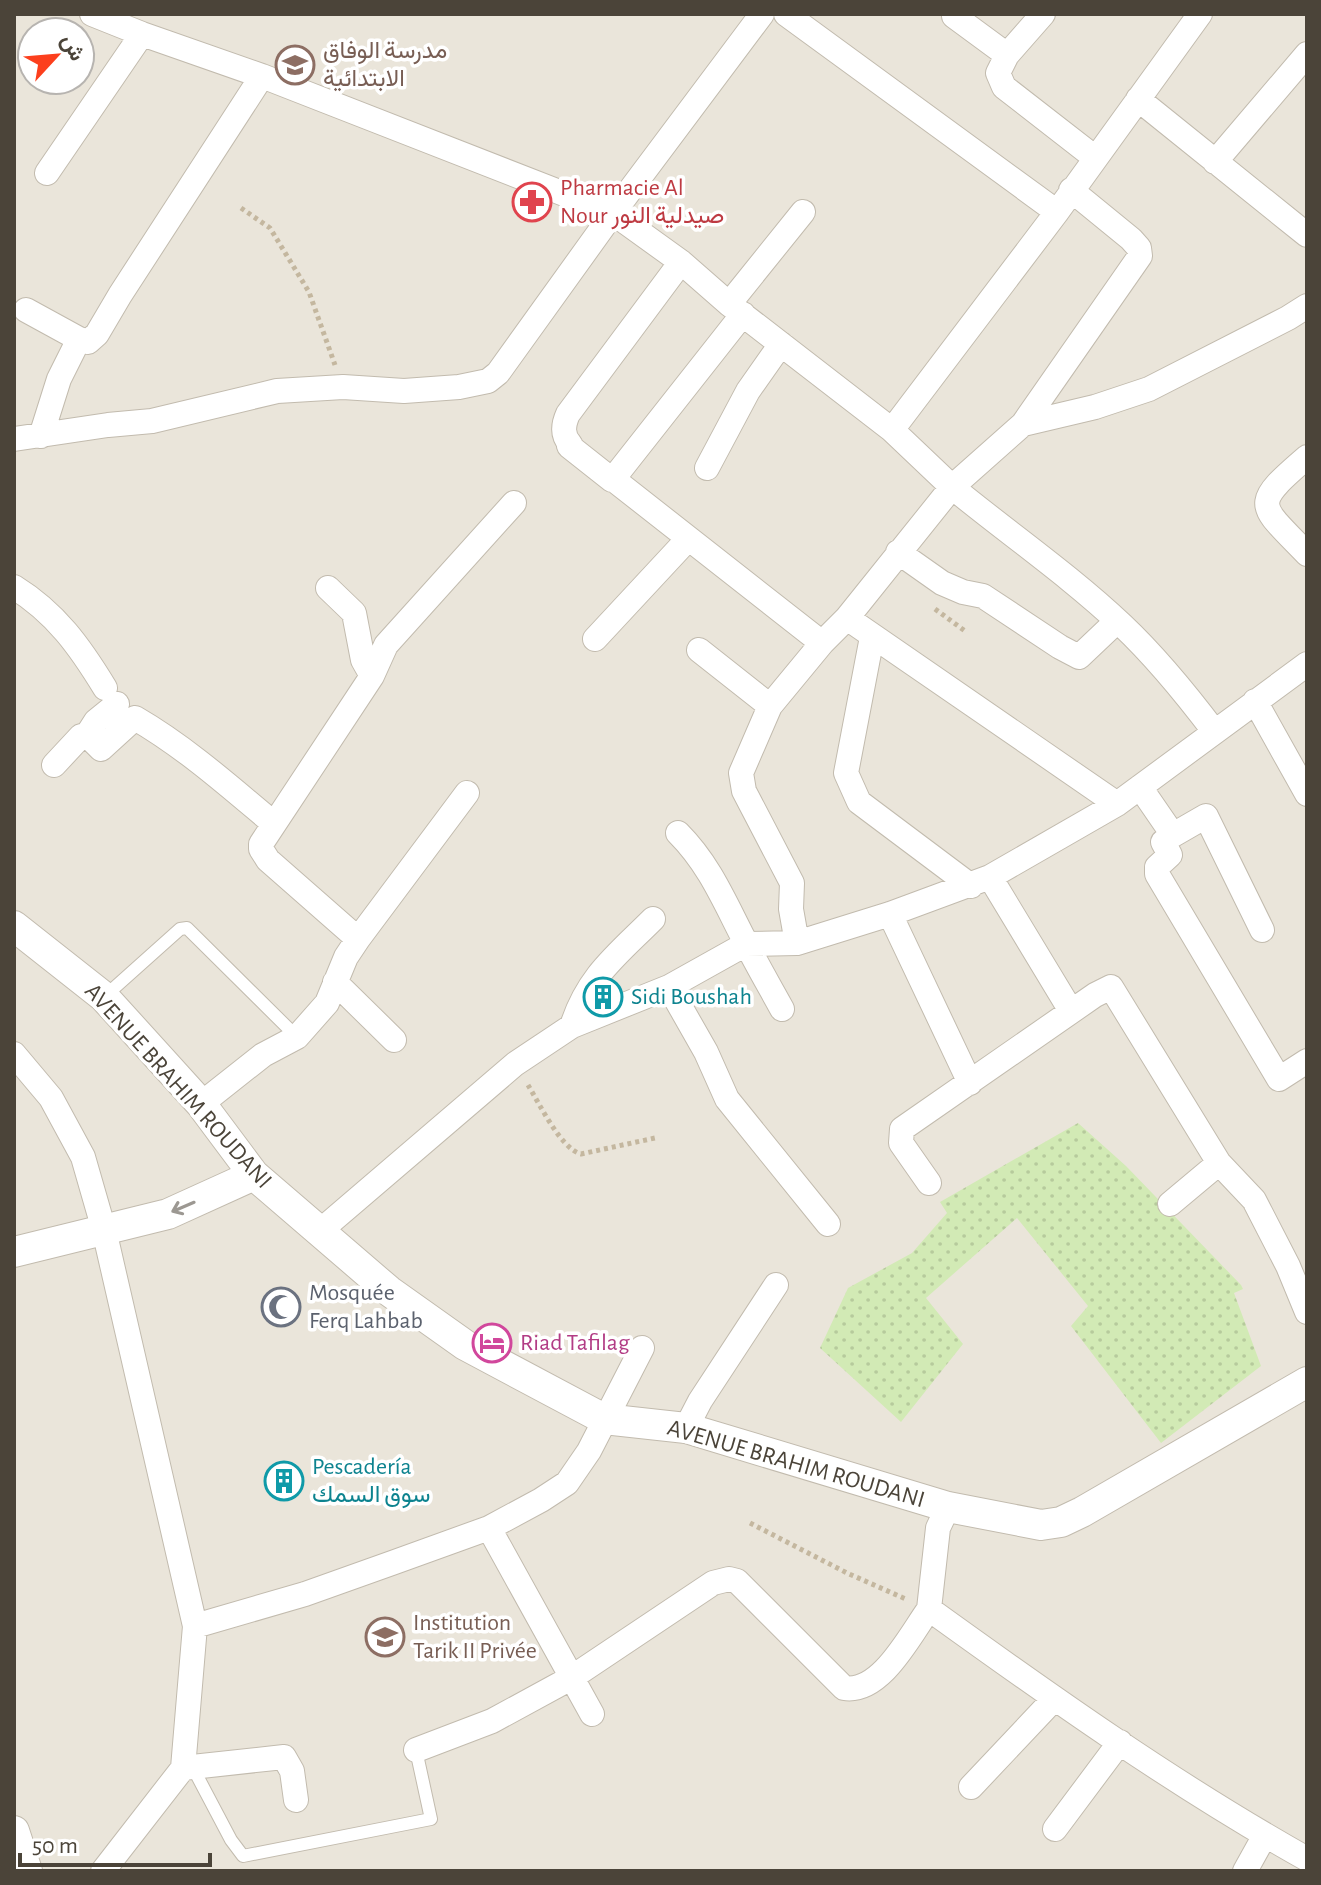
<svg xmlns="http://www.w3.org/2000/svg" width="1321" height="1885" viewBox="0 0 1321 1885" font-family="'Alegreya Sans',Vazirmatn,sans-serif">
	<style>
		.residential { fill: #eae5da; fill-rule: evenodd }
		.garden { fill: url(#garden-dots) }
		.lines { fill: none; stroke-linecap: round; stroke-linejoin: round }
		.service-casing { stroke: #c2bbae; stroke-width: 14 }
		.minor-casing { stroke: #c2bbae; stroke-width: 26 }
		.tertiary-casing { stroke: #c2bbae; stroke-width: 32 }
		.path { stroke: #c4b79f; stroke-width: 5; stroke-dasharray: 4 4; stroke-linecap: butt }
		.service { stroke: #fff; stroke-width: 12 }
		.minor { stroke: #fff; stroke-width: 24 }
		.tertiary { stroke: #fff; stroke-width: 30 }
		.oneway { stroke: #9c9892 }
		.labels { text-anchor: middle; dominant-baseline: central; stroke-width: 7; stroke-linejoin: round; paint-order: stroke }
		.education-label { font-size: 24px; fill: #785e54; stroke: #fff; text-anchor: start }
		.health-label { font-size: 24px; fill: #be3a42; stroke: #fff; text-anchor: start }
		.culture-label { font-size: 24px; fill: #0d838f; stroke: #fff; text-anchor: start }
		.street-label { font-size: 24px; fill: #4b4439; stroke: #fff }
		.worship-label { font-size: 24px; fill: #5b616d; stroke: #fff; text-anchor: start }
		.hotel-label { font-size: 24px; fill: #b23c85; stroke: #fff; text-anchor: start }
	</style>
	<defs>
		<pattern id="garden-dots" width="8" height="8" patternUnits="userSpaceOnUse" patternTransform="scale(2)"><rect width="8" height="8" fill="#d2eab5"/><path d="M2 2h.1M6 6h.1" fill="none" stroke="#b6ca9c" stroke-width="1.8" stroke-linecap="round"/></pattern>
	</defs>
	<rect width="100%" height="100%" fill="#f6f3ec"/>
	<path class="residential" d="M14 14H1307V1871H14ZM32 32H80V80H32Z"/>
	<path class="garden" d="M1078 1123 1126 1166 1241 1285 1243 1289 1234 1293 1261 1366 1161 1443 1071 1326 1088 1306 1017 1218 926 1298 963 1344 901 1422 820 1348 848 1288 912 1253 947 1213 940 1202Z"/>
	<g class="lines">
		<g class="service-casing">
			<path id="service" d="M104 997 180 929 187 928 297 1037
				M193 1768 231 1840 243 1856 431 1819 416 1750"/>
		</g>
		<g class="minor-casing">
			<path id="minor" d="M92 14 142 34 262 76 613 213 762 14
				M786 14 1057 212
				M956 14 954 16 1007 55
				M1043 14 1007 55 998 73 1004 87 1094 157
				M1138 99 1307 235
				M1215 162 1307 54
				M47 173 142 34
				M1071 190 1131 239 1139 248 1140 256 1023 424 952 487C1008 533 1069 575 1122 625 1157 658 1186 694 1214 731
				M681 262 568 414C563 425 562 435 570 444L569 446 612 480 613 479 822 643
				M729 304 803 212
				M26 310 79 339
				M1023 424 1095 407 1149 389 1288 318 1307 306
				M892 430 1057 212 1200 14
				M41 436 59 379 79 339 88 342 97 334 120 295 262 76
				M14 439 108 425 152 421 277 391 343 387 404 391 459 387 488 381 498 373 613 213 681 262 729 304 892 430 952 487 847 618 822 643 770 706 741 773 744 791 792 883 791 909 797 943
				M1307 457C1250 506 1258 503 1307 554
				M707 468 748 391 781 344
				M613 479 743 314
				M898 552 942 583 963 592 983 596 1060 647 1079 657 1117 621
				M14 587C56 613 80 647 105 688
				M328 588 354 613 363 660 372 676
				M847 618 1117 804
				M872 637 846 773 859 802 971 886
				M595 639 688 539
				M699 650 770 706
				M1255 701 1307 794
				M87 735 96 721 117 704
				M54 765 81 736 87 735 101 749 135 718C185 747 229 786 273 823
				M1140 787 1173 835 1206 816 1262 930
				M678 833C710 865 725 903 746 943 757 965 770 987 782 1009
				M1173 835 1163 842 1170 855 1157 867V874L1279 1079 1307 1061
				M990 877 1071 1011
				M890 914 970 1083
				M358 939 268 860 261 849V844L372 676 386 645 514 503
				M335 982 394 1040
				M669 987 706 1052 727 1099 828 1224
				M572 1026C588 976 617 955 653 919
				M14 1054 51 1098 83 1157 104 1230 195 1626 183 1768 103 1871
				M201 1104 263 1055 297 1037 327 1003 346 957 358 939 467 793
				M929 1183 901 1143 902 1129 1095 995 1111 987 1219 1163 1254 1200 1288 1266 1307 1312
				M1170 1204 1219 1163
				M320 1231 515 1064 572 1026 669 987 746 944 797 943 890 914 990 877 1117 804 1307 664
				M686 1428 700 1401 776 1285
				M948 1507 938 1528 929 1609C1051 1697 1175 1785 1307 1859
				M489 1528 592 1714
				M195 1626 305 1594 392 1563 489 1528 541 1500 567 1483 589 1451 642 1348
				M416 1750 492 1721 571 1678 713 1583 729 1579 737 1581 844 1688C881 1694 910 1635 929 1609
				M183 1768 284 1757 292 1771 296 1800
				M971 1787 1054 1699
				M1055 1829 1120 1742
				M1245 1871 1265 1835"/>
		</g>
		<g class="tertiary-casing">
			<path id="tertiary" d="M14 926 104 997 201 1104 254 1175 389 1291 465 1345 604 1419 686 1428 948 1507 1041 1525 1061 1522 1082 1512 1307 1382
				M14 1252 168 1214 254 1175
				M14 1831 27 1871"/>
		</g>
		<path class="path" d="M241 208 270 228 309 292 335 365
			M935 609 965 631
			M528 1085C539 1103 561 1149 581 1154L655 1138
			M750 1523 847 1573 908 1600"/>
		<use href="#service" class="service"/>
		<use href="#minor" class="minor"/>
		<use href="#tertiary" class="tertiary"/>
	</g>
	<defs><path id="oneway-shaft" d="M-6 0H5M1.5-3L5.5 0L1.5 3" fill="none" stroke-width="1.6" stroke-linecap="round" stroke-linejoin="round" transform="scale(2)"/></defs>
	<use class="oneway" href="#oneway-shaft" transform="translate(183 1207) rotate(157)"/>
	<defs>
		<g id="school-ring" transform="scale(2)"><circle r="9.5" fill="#fff" stroke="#8d6e63" stroke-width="1.5"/><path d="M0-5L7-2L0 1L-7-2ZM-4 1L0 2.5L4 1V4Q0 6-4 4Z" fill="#8d6e63"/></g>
		<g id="pharmacy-ring" transform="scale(2)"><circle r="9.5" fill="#fff" stroke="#e0444e" stroke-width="1.5"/><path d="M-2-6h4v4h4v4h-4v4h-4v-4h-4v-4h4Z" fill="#e0444e"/></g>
		<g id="building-ring" transform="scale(2)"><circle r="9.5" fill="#fff" stroke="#0f9aa8" stroke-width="1.5"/><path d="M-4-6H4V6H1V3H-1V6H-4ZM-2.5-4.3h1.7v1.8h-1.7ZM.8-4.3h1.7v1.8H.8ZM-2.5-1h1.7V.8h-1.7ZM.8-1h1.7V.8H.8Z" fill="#0f9aa8"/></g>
		<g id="mosque-ring" transform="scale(2)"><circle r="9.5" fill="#fff" stroke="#6b7280" stroke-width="1.5"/><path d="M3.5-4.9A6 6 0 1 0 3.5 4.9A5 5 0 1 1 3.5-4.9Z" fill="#6b7280"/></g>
		<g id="hotel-ring" transform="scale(2)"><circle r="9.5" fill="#fff" stroke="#d1479c" stroke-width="1.5"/><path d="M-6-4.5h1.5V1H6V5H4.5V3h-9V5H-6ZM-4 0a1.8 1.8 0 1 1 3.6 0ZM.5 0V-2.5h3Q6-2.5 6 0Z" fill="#d1479c"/></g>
	</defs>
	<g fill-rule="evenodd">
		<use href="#school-ring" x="295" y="65"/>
		<use href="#pharmacy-ring" x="532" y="202"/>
		<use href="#building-ring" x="603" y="997"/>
		<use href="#mosque-ring" x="281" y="1307"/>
		<use href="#hotel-ring" x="492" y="1343"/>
		<use href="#building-ring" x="284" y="1481"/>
		<use href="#school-ring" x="385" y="1637"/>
	</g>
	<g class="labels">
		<g class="education-label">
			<text x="323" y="51">مدرسة الوفاق<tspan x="323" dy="28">الابتدائية</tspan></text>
			<text x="413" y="1623">Institution<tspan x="413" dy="28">Tarik II Privée</tspan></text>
		</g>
		<g class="health-label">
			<text x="560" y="188">Pharmacie Al<tspan x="560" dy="28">Nour صيدلية النور</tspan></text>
		</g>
		<g class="culture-label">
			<text x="631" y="997">Sidi Boushah</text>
			<text x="312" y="1467">Pescadería<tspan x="312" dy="28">سوق السمك</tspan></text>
		</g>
		<g class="street-label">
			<text transform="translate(178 1086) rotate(48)">AVENUE BRAHIM ROUDANI</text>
			<text transform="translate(796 1464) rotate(16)">AVENUE BRAHIM ROUDANI</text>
		</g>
		<g class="worship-label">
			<text x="309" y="1293">Mosquée<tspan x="309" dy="28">Ferq Lahbab</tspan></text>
		</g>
		<g class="hotel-label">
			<text x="520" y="1343">Riad Tafilag</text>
		</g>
	</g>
	<rect width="1321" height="1885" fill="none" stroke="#4b4439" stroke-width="32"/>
	<g transform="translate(56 56) rotate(64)"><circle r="38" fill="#ffffff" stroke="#b7b4b0" stroke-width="2"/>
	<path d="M0-6L14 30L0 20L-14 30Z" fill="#fc3f1d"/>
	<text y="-12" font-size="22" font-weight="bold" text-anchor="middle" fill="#4b4439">ش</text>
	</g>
	<path d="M20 1853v12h190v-12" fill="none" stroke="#4b4439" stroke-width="4"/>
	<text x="32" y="1853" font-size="24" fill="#4b4439" stroke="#ffffff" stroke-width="6" paint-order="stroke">50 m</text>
</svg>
